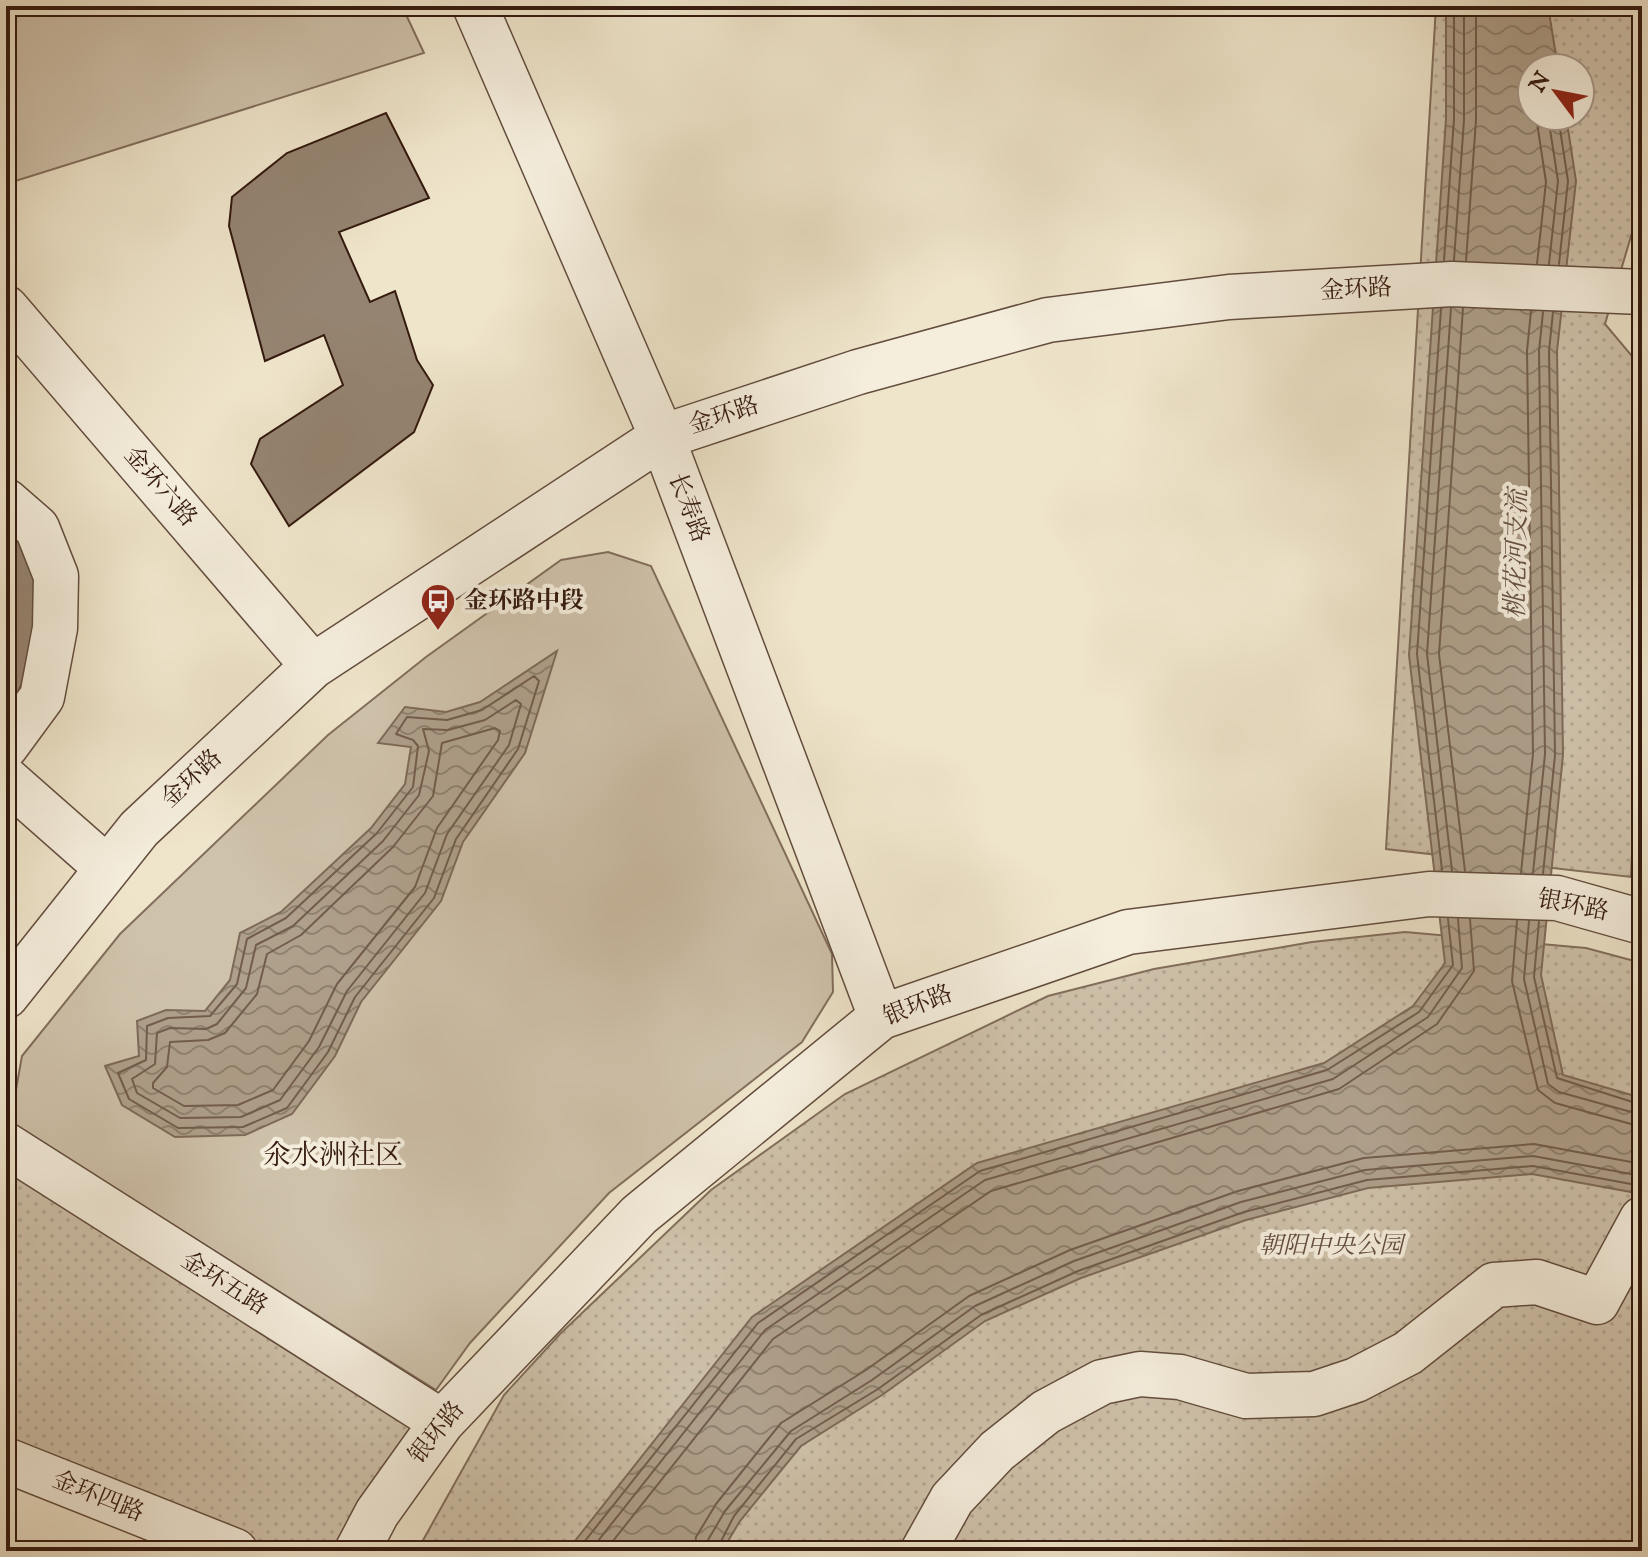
<svg xmlns="http://www.w3.org/2000/svg" width="1648" height="1557" viewBox="0 0 1648 1557" font-family="'IM FELL English','Noto Serif SC',serif">
	<style>
		.green { fill: #cfc2ab; stroke: #826e5d; stroke-width: 2 }
		.park { fill: url(#park-dots); stroke: #826e5d; stroke-width: 2; fill-rule: evenodd }
		.water { fill: url(#water-waves); stroke: #7e6a59; stroke-width: 2 }
		.lines { fill: none; stroke-linecap: round; stroke-linejoin: round }
		.shore { stroke: #725d4d; stroke-width: 2 }
		.building { fill: #958471; stroke: #341a0f; stroke-width: 2 }
		.minor-casing { stroke: #634d3e; stroke-width: 47 }
		.minor { stroke: #f5eedd; stroke-width: 44 }
		.labels { text-anchor: middle; dominant-baseline: central; stroke-width: 8; stroke-linejoin: round; paint-order: stroke }
		.street-label { font-size: 24px; fill: #341a0f; stroke: #f5eedd }
		.poi-label { font-size: 24px; font-weight: bold; fill: #341a0f; stroke: #f5eedd; text-anchor: start }
		.park-label { font-size: 24px; font-style: italic; fill: #624c3e; stroke: #f5eedd }
		.water-label { font-size: 26px; font-style: italic; fill: #655041; stroke: #f5eedd }
		.quarter-label { font-size: 28px; fill: #341a0f; stroke: #f5eedd }
	</style>
	<defs>
		<pattern id="park-dots" width="8" height="8" patternUnits="userSpaceOnUse" patternTransform="scale(2)"><rect width="8" height="8" fill="#cfc2ab"/><path d="M2 2h.1M6 6h.1" fill="none" stroke="#b2a692" stroke-width="1.8" stroke-linecap="round"/></pattern>
		<pattern id="water-waves" width="16" height="10" patternUnits="userSpaceOnUse" patternTransform="scale(2)"><rect width="16" height="10" fill="#afa08b"/><path d="M0 5q4-4 8 0t8 0" fill="none" stroke="#8f8270"/></pattern>
	</defs>
	<rect width="100%" height="100%" fill="#efe5cb"/>
	<filter id="stains"><feTurbulence type="fractalNoise" baseFrequency=".0025" numOctaves="4"/><feColorMatrix values="0 0 0 0 .2 0 0 0 0 .09 0 0 0 0 .02 0 0 0 .5 -.17"/></filter>
	<radialGradient id="worn" r=".72"><stop offset=".6" stop-color="#630" stop-opacity="0"/><stop offset="1" stop-color="#630" stop-opacity=".3"/></radialGradient>
	<path class="green" d="M35 6H402L424 53 6 184V20Z
		M608 552 651 566 832 954 833 992 802 1042 609 1193 470 1343 436 1390 10 1123 22 1056 120 934 328 735 426 657 561 560Z"/>
	<path class="park" d="M1436 6H1642V199L1605 324 1642 368V619L1631 877 1386 849ZM1532 68H1580V116H1532Z
		M1405 932 1586 948 1642 963V1551H417L504 1395 560 1334 711 1190 845 1094 1048 996 1154 969 1312 942Z
		M6 1167 417 1430 342 1551H273L6 1445Z"/>
	<path class="water" d="M1446 6H1548L1558 68H1532V116H1566L1576 181 1557 351 1563 755 1541 975 1563 1075 1642 1098V1194L1532 1174 1368 1188 1246 1220 1081 1278 985 1321 882 1395 801 1446 740 1521 722 1551H567L752 1317 977 1163 1324 1063 1413 1006 1445 963 1409 655 1446 119Z
		M557 651 525 753 463 842 441 901 361 1002 335 1056 292 1114 245 1135 175 1137 122 1105 105 1066 139 1056 137 1021 166 1010 205 1011 230 980 240 933 281 912 371 828 405 784 411 747 378 743 405 707 446 712 480 702Z"/>
	<g class="lines">
		<path class="shore" d="M1536 116 1546 182 1537 264
			M1548 116 1558 181 1549 264
			M1558 116 1568 181 1559 264
			M1444 260 1454 119V6
			M1454 260 1464 120V6
			M1466 261 1476 120V6
			M1451 308 1427 654 1452 871
			M1463 308 1439 654 1465 871
			M1441 309 1417 654 1442 870
			M534 676 539 681 518 749 456 839 434 898 355 997 328 1052 287 1108 243 1127 178 1128 129 1099 118 1073 146 1060 147 1026 168 1018 210 1016 237 984 247 939 286 918 377 833 413 787 418 746 413 740 396 734 407 717 447 720 482 710Z
			M516 700 521 704 509 745 447 834 425 893 347 991 319 1047 280 1100 241 1117 180 1118 137 1093 132 1079 155 1064 157 1033 170 1028 206 1029 217 1024 246 988 256 945 293 926 383 841 419 795 429 751 423 729 448 730 485 720Z
			M495 728 500 731 498 740 437 828 415 887 337 984 309 1041 273 1090 238 1105 184 1106 153 1088V1083L167 1067 170 1042 208 1040 225 1033 257 994 267 954 301 935 393 847 433 796 442 743Z
			M1521 873 1533 754 1527 351 1531 311
			M1533 873 1545 754 1539 351 1543 312
			M1543 874 1555 755 1549 351 1553 312
			M1517 921 1512 981 1538 1090 1555 1103 1642 1127
			M1529 921 1524 979 1548 1084 1559 1092 1642 1115
			M1539 921 1534 977 1557 1078 1642 1105
			M577 1551 758 1323 980 1171 1327 1070 1419 1012 1453 965 1448 919
			M590 1551 765 1330 985 1180 1333 1079 1428 1017 1462 968 1458 919
			M605 1551 773 1339 991 1191 1339 1089 1437 1024 1474 971 1470 919
			M694 1551 696 1537 716 1504 781 1423 866 1370 969 1296 1070 1250 1238 1191 1364 1158 1534 1144 1642 1164
			M706 1551 708 1540 725 1511 791 1431 872 1380 975 1306 1074 1261 1241 1202 1365 1170 1533 1156 1642 1176
			M716 1551 734 1516 796 1439 878 1389 981 1315 1078 1271 1244 1212 1367 1180 1533 1166 1642 1186"/>
	</g>
	<path class="building" d="M386 113 429 198 339 232 370 302 395 291 417 360 433 385 414 432 289 526 251 464 260 439 343 385 324 335 265 361 229 226 232 197 287 153Z
		M6 520 28 545 35 587 36 633 26 676 6 718Z"/>
	<g class="lines">
		<g class="minor-casing">
			<path id="minor" d="M475 6 662 437 881 1017
				M6 308 313 666
				M6 501 37 528 56 576 55 628 42 697 6 746
				M6 779 107 868
				M6 996 139 829 313 666 662 437 858 372 1048 320 1229 297 1452 284 1642 292
				M6 1145 442 1422
				M6 1460 235 1551
				M357 1551 377 1513 442 1422 639 1215 881 1017 1128 932 1429 894 1557 898 1642 922
				M923 1551 952 1499 997 1451 1046 1412 1102 1382 1140 1374 1180 1377 1246 1396 1314 1394 1356 1380 1408 1353 1494 1285 1537 1282 1597 1302 1642 1219"/>
		</g>
		<use href="#minor" class="minor"/>
	</g>
	<defs>
		<g id="bus-pin" transform="scale(1.8)"><path d="M0 17L-7.5 6A9.5 9.5 0 1 1 7.5 6Z" fill="#8f2418" stroke="#f5eedd"/><path d="M-5-6H5V4H4V6H2V4H-2V6H-4V4H-5ZM-3.5-4V0h7V-4ZM-3.5 1.2v1.5H-2V1.2ZM2 1.2v1.5H3.5V1.2Z" fill="#fff"/></g>
	</defs>
	<g fill-rule="evenodd">
		<use href="#bus-pin" x="438" y="601"/>
	</g>
	<g class="labels">
		<g class="street-label">
			<text transform="translate(1356 290) rotate(-3)">金环路</text>
			<text transform="translate(724 416) rotate(-18)">金环路</text>
			<text transform="translate(160 487) rotate(49)">金环六路</text>
			<text transform="translate(688 508) rotate(69)">长寿路</text>
			<text transform="translate(192 779) rotate(-43)">金环路</text>
			<text transform="translate(1573 906) rotate(11)">银环路</text>
			<text transform="translate(918 1006) rotate(-21)">银环路</text>
			<text transform="translate(224 1284) rotate(32)">金环五路</text>
			<text transform="translate(437 1433) rotate(-51)">银环路</text>
			<text transform="translate(98 1497) rotate(22)">金环四路</text>
		</g>
		<g class="poi-label">
			<text x="464" y="601">金环路中段</text>
		</g>
		<g class="park-label">
			<text x="1331" y="1246">朝阳中央公园</text>
		</g>
		<g class="water-label">
			<text transform="translate(1517 554) rotate(-89)">桃花河支流</text>
		</g>
		<g class="quarter-label">
			<text x="333" y="1156">氽水洲社区</text>
		</g>
	</g>
	<rect width="1648" height="1557" fill="none" stroke="#efe5cb" stroke-width="32"/>
	<rect x="8" y="8" width="1632" height="1541" fill="none" stroke="#341a0f" stroke-width="4"/>
	<rect x="16" y="16" width="1616" height="1525" fill="none" stroke="#341a0f" stroke-width="2"/>
	<g transform="translate(1556 92) rotate(302)"><circle r="38" fill="#f5eedd" stroke="#a8998b" stroke-width="2"/>
	<path d="M0-6L14 30L0 20L-14 30Z" fill="#8f2418"/>
	<text y="-12" font-size="22" font-weight="bold" text-anchor="middle" fill="#341a0f">N</text>
	</g>
	<rect width="100%" height="100%" filter="url(#stains)"/>
	<rect width="100%" height="100%" fill="url(#worn)"/>
</svg>
